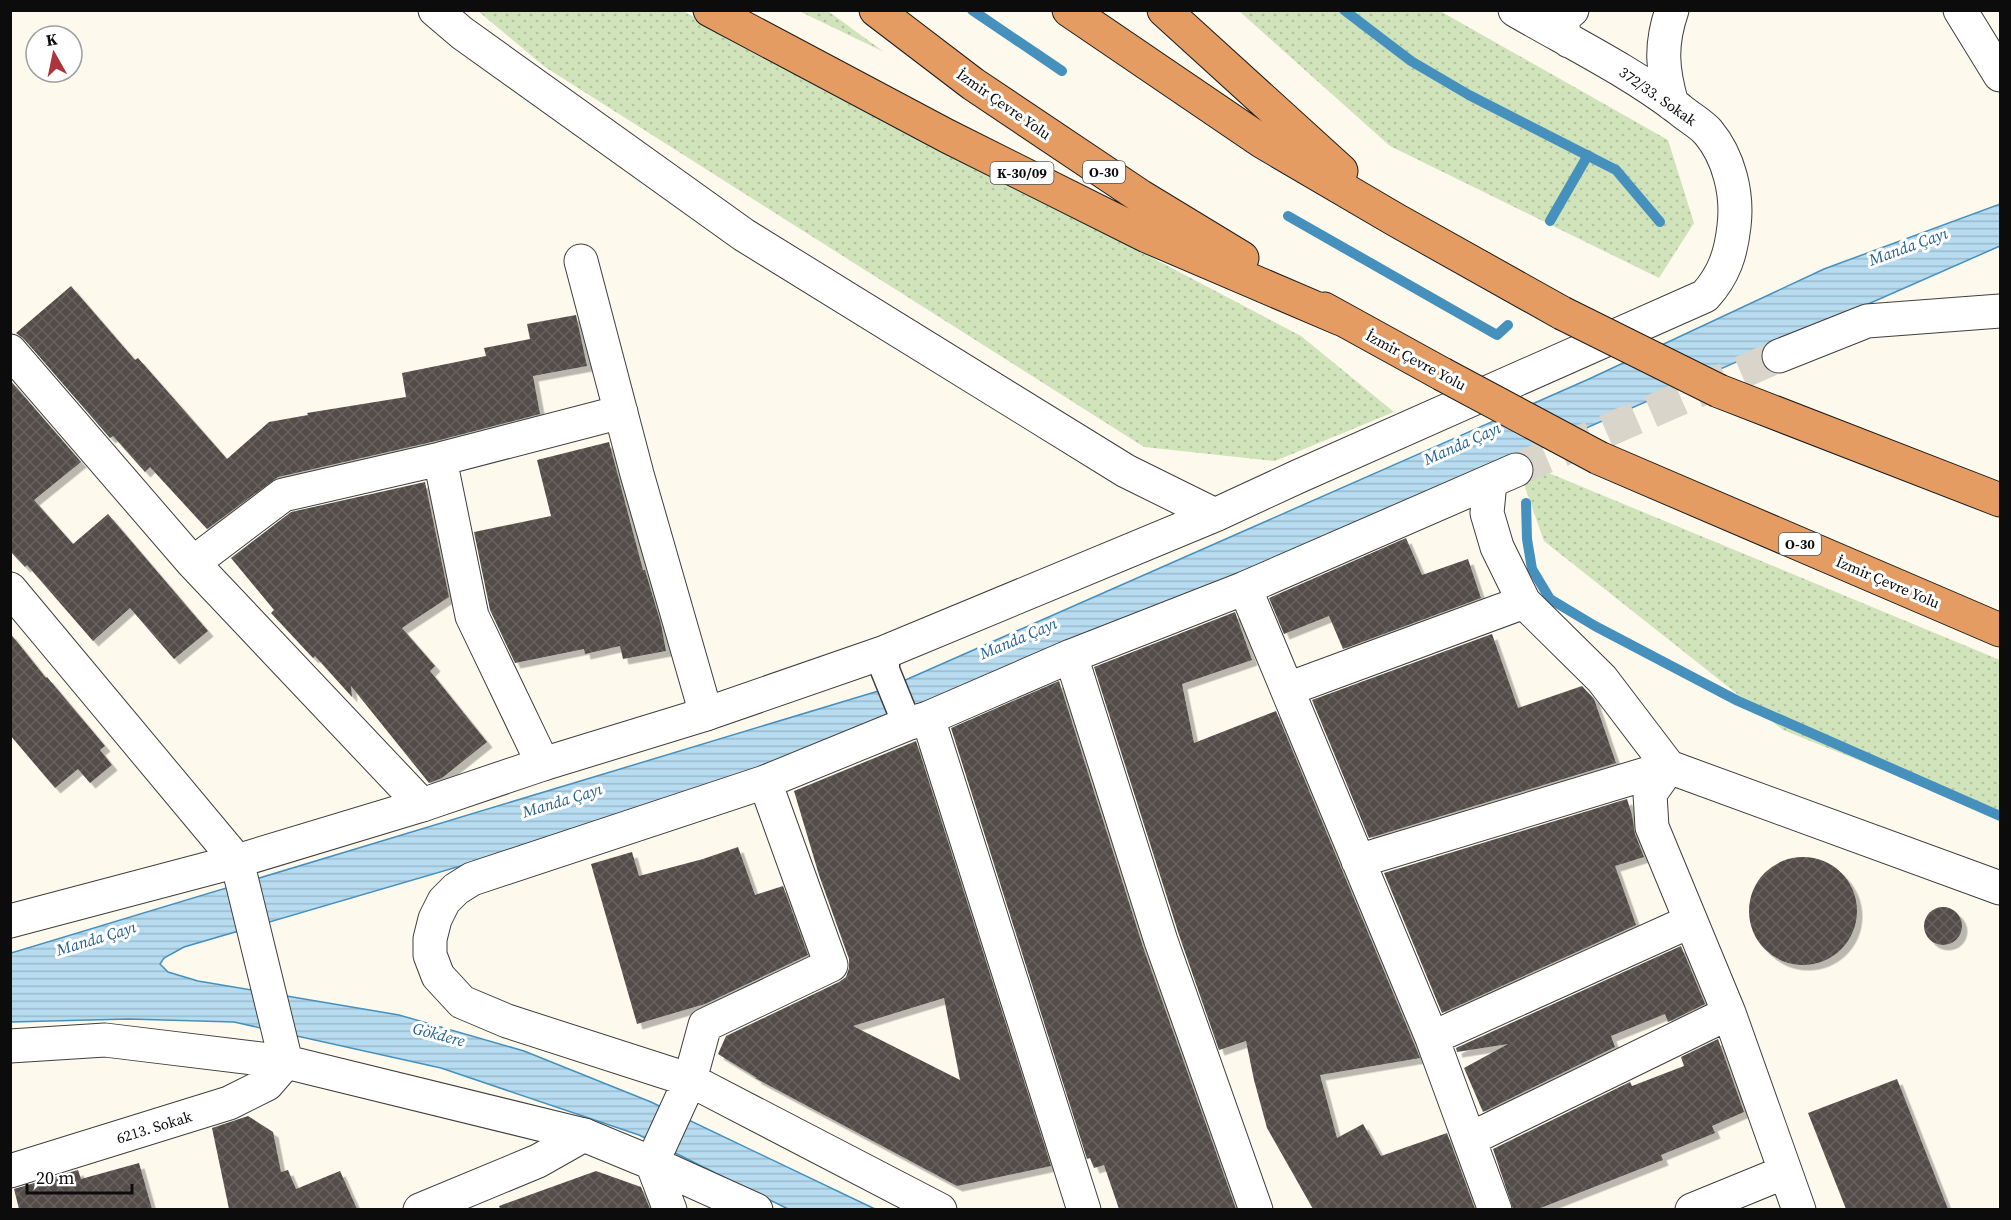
<svg xmlns="http://www.w3.org/2000/svg" width="2011" height="1220" viewBox="0 0 2011 1220" font-family="'Source Serif 4',serif">
	<style>
		.grass { fill: url(#grass-dots) }
		.water { fill: url(#water-rules); stroke: #4690be; stroke-width: 1.5 }
		.lines { fill: none; stroke-linecap: round; stroke-linejoin: round }
		.stream { stroke: #4690be; stroke-width: 10 }
		.building { fill: url(#building-cross-hatch); fill-rule: evenodd; filter: url(#shadow) }
		.minor-tunnel { stroke: #d9d5cb; stroke-width: 33; stroke-dasharray: 33 16; stroke-linecap: butt }
		.pedestrian-casing { stroke: #3f3f3f; stroke-width: 31 }
		.minor-casing { stroke: #3f3f3f; stroke-width: 35 }
		.tertiary-casing { stroke: #3f3f3f; stroke-width: 35 }
		.motorway-casing { stroke: #1d1d1d; stroke-width: 35 }
		.pedestrian { stroke: #fff; stroke-width: 28 }
		.minor { stroke: #fff; stroke-width: 33 }
		.tertiary { stroke: #fff; stroke-width: 33 }
		.motorway { stroke: #e49c63; stroke-width: 33 }
		.motorway-bridge-casing { stroke: #1d1d1d; stroke-width: 35; stroke-linecap: butt }
		.motorway-bridge { stroke: #e49c63; stroke-width: 33 }
		.labels { text-anchor: middle; dominant-baseline: central; stroke-width: 6; stroke-linejoin: round; paint-order: stroke }
		.shield { fill: #fff; stroke: #555; stroke-width: 1.5 }
		.shield-label { font-size: 14px; font-weight: bold; fill: #0c0c0c }
		.street-label { font-size: 15px; fill: #0c0c0c; stroke: #fff }
		.water-label { font-size: 16px; font-style: italic; fill: #23628f; stroke: #fff }
	</style>
	<defs>
		<pattern id="grass-dots" width="8" height="8" patternUnits="userSpaceOnUse" patternTransform="scale(1.5)"><rect width="8" height="8" fill="#d0e3ba"/><path d="M2 2h.1M6 6h.1" fill="none" stroke="#b1c29f" stroke-width="1.8" stroke-linecap="round"/></pattern>
		<pattern id="water-rules" width="6" height="5" patternUnits="userSpaceOnUse" patternTransform="scale(1.5)"><rect width="6" height="5" fill="#b7dbef"/><path d="M0 2.5h6" fill="none" stroke="#9cbbcc"/></pattern>
		<pattern id="building-cross-hatch" width="8" height="8" patternUnits="userSpaceOnUse" patternTransform="scale(1.5)"><rect width="8" height="8" fill="#534d49"/><path d="M0 0l8 8M0 8l8-8" fill="none" stroke="#67625f"/></pattern>
		<filter id="shadow"><feDropShadow dx="5.5" dy="5.5" stdDeviation="0" flood-color="#0004"/></filter>
	</defs>
	<rect width="100%" height="100%" fill="#fdf9ed"/>
	<path class="grass" d="M478 11H683L1301 336 1394 412 1275 461 1144 447 545 67Z
		M799 11H828L884 52Z
		M1239 11H1440L1668 140 1694 223 1659 278 1390 146Z
		M1515 459 2000 660V817L1783 730 1544 541Z"/>
	<path class="water" d="M2000 204V246L1450 488 764 777 184 947 164 958 160 964 168 972 198 981 399 1015 524 1051 651 1102 875 1209H788L639 1135 441 1068 234 1022 129 1019 11 1022V953L885 689 1589 379 1824 269Z"/>
	<g class="lines">
		<path class="stream" d="M972 10 1062 71
			M1344 10 1411 61 1469 95 1616 170 1660 222
			M1288 216 1497 335 1508 325
			M1550 221 1588 155
			M1526 503 1527 539 1532 569 1550 599 1595 626 1738 701 2000 816"/>
	</g>
	<path class="building" d="M71 286 135 360 138 358 227 459 269 422 308 415 307 413 406 397 402 373 486 356 484 348 530 339 527 324 576 315 587 366 533 376 540 414 436 441 278 477 207 529 150 467 145 472 113 436 110 438 24 339 16 333Z
		M10 380 81 462 34 500 73 544 108 514 208 631 174 659 130 608 93 641 27 565 25 567 10 551Z
		M609 442 643 570H645L661 624 666 651 623 659 620 646 585 654 584 649 515 663 490 610 474 532 551 516 537 460Z
		M425 482 449 597 402 628 435 666 430 671 487 742 442 778 429 783 351 686 352 697 315 656 313 658 271 613 274 610 231 558 291 512Z
		M1406 538 1422 575 1468 559 1481 598 1343 649 1329 616 1284 634 1269 598Z
		M1235 612 1252 660 1182 684 1194 743 1276 711 1420 1058 1320 1075 1337 1138 1363 1124 1381 1156 1447 1133 1475 1209H1313L1267 1128 1254 1080 1246 1041 1219 1050 1179 935 1094 667Z
		M10 633 46 678 47 677 105 746 100 750 112 765 90 783 78 769 55 788 10 735Z
		M1492 634 1518 708 1582 686 1594 699 1616 763 1369 838 1312 700Z
		M1059 681 1143 947 1236 1209H1119L1104 1165 1094 1168 1090 1158 1087 1159 951 728Z
		M916 741 1051 1166 957 1186 755 1078H757L718 1054 726 1036 839 982 846 977 849 968V959L819 875 794 791ZM944 998 960 1080 853 1026Z
		M1627 799 1632 815 1635 834 1644 857 1615 866 1636 925 1442 1013 1384 873Z
		M738 847 755 895 783 886 808 955 705 1004 637 1024 591 864 632 852 639 876 703 859Z
		M1749 911a54 54 0 1 1 108 0a54 54 0 1 1-108 0Z
		M1924 926a19 19 0 1 1 38 0a19 19 0 1 1-38 0Z
		M1681 946 1705 1004 1668 1022 1665 1014 1611 1036 1615 1047 1483 1112 1464 1068 1508 1044 1457 1052 1456 1048Z
		M1718 1039 1744 1112 1712 1126 1715 1133 1661 1155 1663 1160 1538 1209H1513L1493 1149 1630 1082 1632 1086 1684 1066 1681 1057Z
		M1897 1079 1948 1209H1846L1808 1113Z
		M248 1116 273 1132 281 1172 288 1170 296 1189 340 1171 357 1209H229L212 1128Z
		M139 1163 152 1209H19L14 1189 78 1170 81 1179Z
		M596 1171 641 1187 650 1209H500L499 1206Z"/>
	<g class="lines">
		<path class="minor-tunnel" d="M1516 470 1779 356"/>
		<g class="pedestrian-casing">
			<path id="pedestrian" d="M885 652V670L907 724"/>
		</g>
		<g class="minor-casing">
			<path id="minor" d="M1960 10 2000 75
				M581 261 637 474 706 714
				M10 351 193 563 422 805
				M1779 356 1867 321 2000 311
				M440 459 472 616 543 764
				M1490 482 1487 513 1497 547 1524 602 1602 679 1669 767 1650 794 1652 827 1729 1013 1799 1210
				M193 563 283 495 440 459 621 412
				M1245 588 1432 1038 1495 1210
				M10 589 237 861 10 921
				M1071 656 1161 941 1256 1210
				M1288 689 1524 602
				M928 718 1084 1210
				M1358 861 1669 767 2000 888
				M1432 1038 1691 921
				M10 1046 105 1040 286 1062
				M1470 1139 1729 1013
				M652 1163 690 1080 705 1025 831 965 765 782
				M10 1171 229 1103 267 1084 286 1062
				M420 1210 538 1161 584 1135
				M940 1210 690 1080 507 1021 462 1002 438 976 430 955V939L435 919 444 901 456 889 472 879 765 782 907 724 928 718 1071 656 1245 588 1516 470
				M1692 1210 1785 1172"/>
		</g>
		<g class="tertiary-casing">
			<path id="tertiary" d="M435 10 462 33 744 235 1126 471 1215 515
				M1569 41C1561 30 1560 19 1572 10
				M1672 104C1662 69 1660 45 1672 10
				M652 1163 670 1210
				M756 1210 652 1163 584 1135 286 1062 237 861 422 805 543 764 706 714 885 652 1215 515 1297 477 1705 296C1724 275 1731 254 1734 226 1738 194 1729 157 1708 132 1700 123 1688 117 1679 109 1628 70 1570 42 1515 10"/>
		</g>
		<g class="motorway-casing">
			<path id="motorway" d="M710 10 947 136 1147 236 1341 319
				M876 10 973 84 1140 196 1242 258
				M1069 10 1263 142 1396 220 1562 313
				M1164 10 1341 171
				M1324 309 1442 374
				M1719 391 2000 500
				M1599 458 2000 630"/>
		</g>
		<use href="#pedestrian" class="pedestrian"/>
		<use href="#minor" class="minor"/>
		<use href="#tertiary" class="tertiary"/>
		<use href="#motorway" class="motorway"/>
		<g class="motorway-bridge-casing">
			<path id="motorway-bridge" d="M1562 313 1719 391
				M1442 374 1599 458"/>
		</g>
		<use href="#motorway-bridge" class="motorway-bridge"/>
	</g>
	<g class="labels">
		<g class="shield">
			<rect x="1083" y="161" width="42" height="22" rx="4.5"/>
			<rect x="990.5" y="162" width="63" height="22" rx="4.5"/>
			<rect x="1779" y="533" width="42" height="22" rx="4.5"/>
		</g>
		<g class="shield-label">
			<text x="1104" y="172">O-30</text>
			<text x="1022" y="173">K-30/09</text>
			<text x="1800" y="544">O-30</text>
		</g>
		<g class="street-label">
			<text transform="translate(1658 96) rotate(35)">372/33. Sokak</text>
			<text transform="translate(1004 104) rotate(35)">İzmir Çevre Yolu</text>
			<text transform="translate(1416 360) rotate(28)">İzmir Çevre Yolu</text>
			<text transform="translate(1888 582) rotate(23)">İzmir Çevre Yolu</text>
			<text transform="translate(154 1127) rotate(-17)">6213. Sokak</text>
		</g>
		<g class="water-label">
			<text transform="translate(1908 246) rotate(-20)">Manda Çayı</text>
			<text transform="translate(1462 443) rotate(-24)">Manda Çayı</text>
			<text transform="translate(1018 638) rotate(-23)">Manda Çayı</text>
			<text transform="translate(562 800) rotate(-17)">Manda Çayı</text>
			<text transform="translate(96 938) rotate(-17)">Manda Çayı</text>
			<text transform="translate(439 1034) rotate(15)">Gökdere</text>
		</g>
	</g>
	<rect width="2011" height="1220" fill="none" stroke="#0c0c0c" stroke-width="24"/>
	<g transform="translate(54 54) rotate(351)"><circle r="28" fill="#ffffff" stroke="#9e9e9e" stroke-width="1.5"/>
	<path d="M0-4.5L10 22L0 15L-10 22Z" fill="#ac343c"/>
	<text y="-9" font-size="16" font-weight="bold" text-anchor="middle" fill="#0c0c0c">K</text>
	</g>
	<path d="M27 1184v9h105v-9" fill="none" stroke="#0c0c0c" stroke-width="3"/>
	<text x="36" y="1184" font-size="18" fill="#0c0c0c" stroke="#ffffff" stroke-width="4.5" paint-order="stroke">20 m</text>
</svg>
